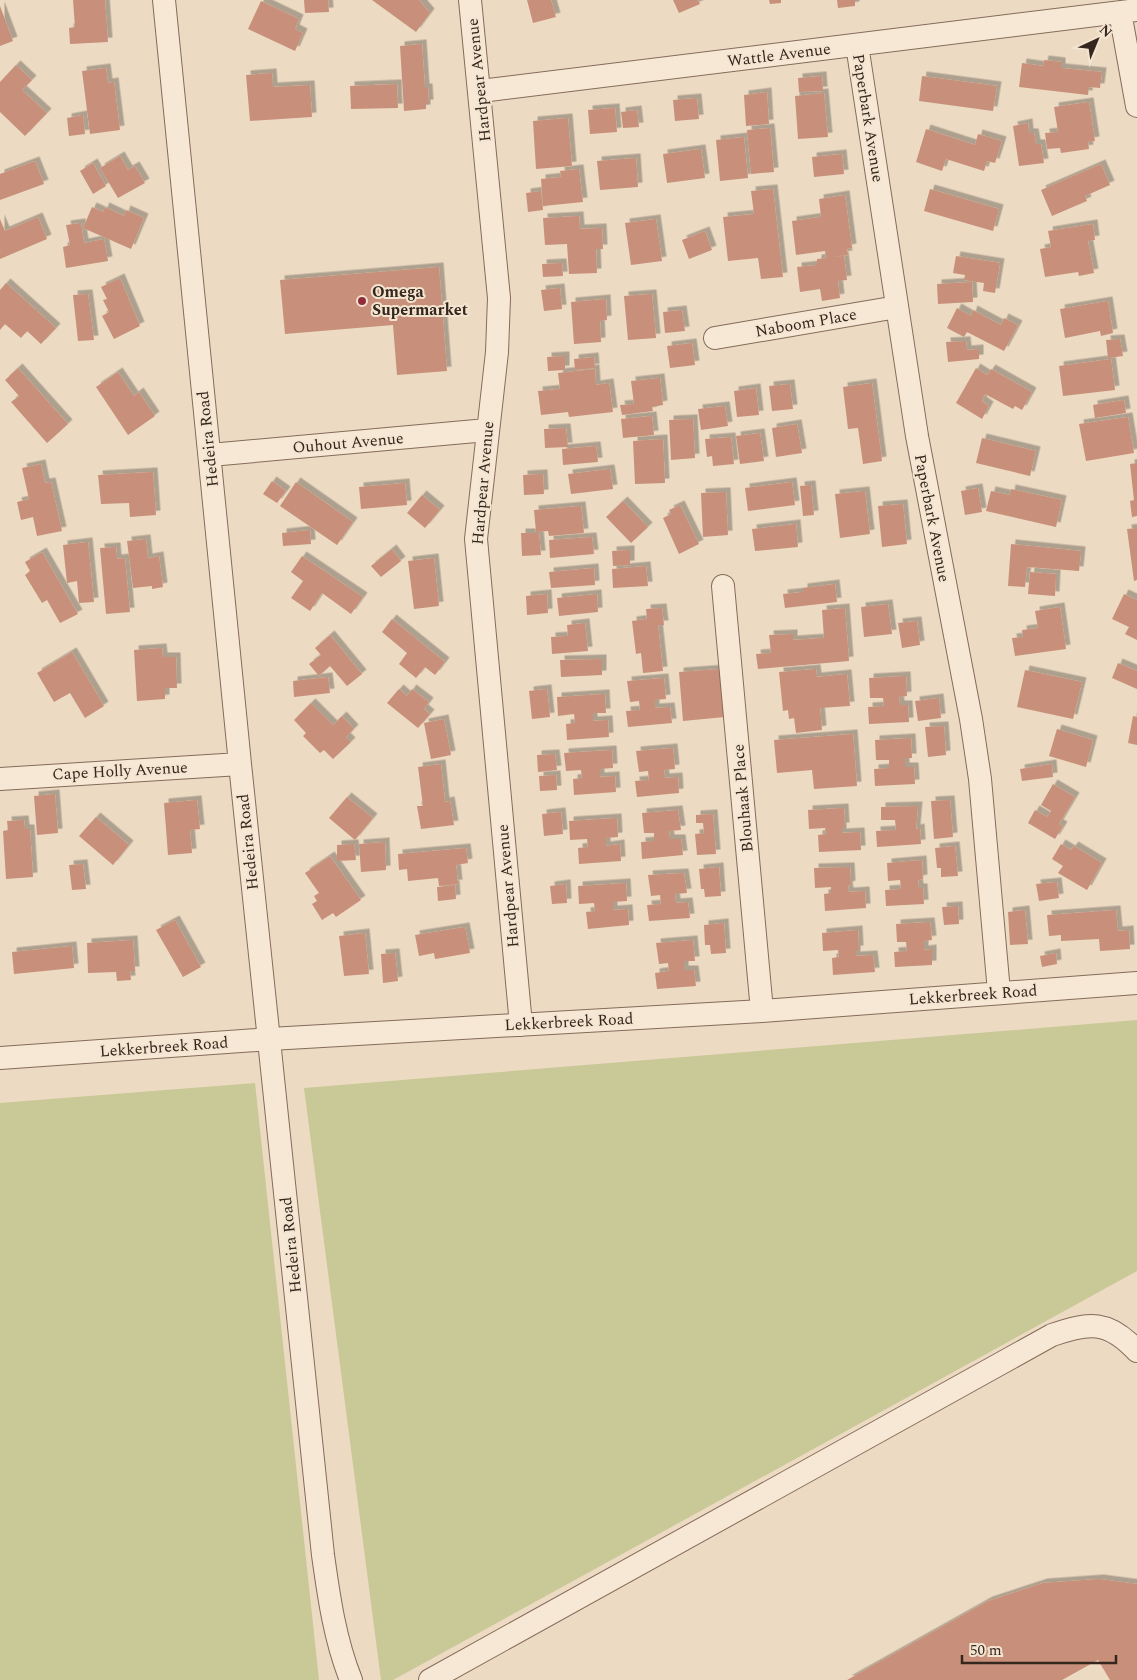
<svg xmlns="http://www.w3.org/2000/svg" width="1137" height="1680" viewBox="0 0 1137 1680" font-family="Spectral,serif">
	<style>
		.green { fill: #c9c897 }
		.building { fill: #c8907a; filter: url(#shadow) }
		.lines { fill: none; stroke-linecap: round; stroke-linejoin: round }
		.minor-casing { stroke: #856b5a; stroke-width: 24 }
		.minor { stroke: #f7e8d5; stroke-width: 22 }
		.poi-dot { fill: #912d3b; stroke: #f4e5d1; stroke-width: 2 }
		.labels { text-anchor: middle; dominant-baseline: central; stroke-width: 4; stroke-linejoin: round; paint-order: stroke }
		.street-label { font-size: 16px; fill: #35261e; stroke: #f4e5d1 }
		.poi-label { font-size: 16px; font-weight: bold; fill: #35261e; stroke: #f4e5d1; text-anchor: start }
	</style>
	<defs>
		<filter id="shadow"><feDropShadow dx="4.5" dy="-4.5" stdDeviation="0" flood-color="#0004"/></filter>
	</defs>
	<rect width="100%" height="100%" fill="#ecdac2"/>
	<path class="green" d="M1137 1020V1271L393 1680H381L304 1088Z
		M255 1083 319 1680H0V1103Z"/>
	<path class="building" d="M73 0H105L108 42 70 44 69 28 75 27Z
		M304 0H328L329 12 305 13Z
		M372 0H419L430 13 416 32Z
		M527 0H551L556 17 533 23Z
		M673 0H698L700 4 679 13Z
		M769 0H781V3L770 4Z
		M837 0H855V6L838 8Z
		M261 1 299 19 295 29 303 33 295 51 248 29Z
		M0 6 13 41 0 46Z
		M422 44 425 88H428L429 104H426V109L404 111 400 46Z
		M1044 60 1061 62V68L1102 72 1100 88 1089 87 1088 95 1019 87 1022 63 1043 66Z
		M16 65 32 80 22 90 47 113 25 136 0 112V82Z
		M106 68 108 83 114 82 120 130 90 134 82 71Z
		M272 73 273 87 310 85 312 117 250 121 246 75Z
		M822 76 823 91 799 92 798 78Z
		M922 76 997 86 993 111 919 101Z
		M397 84 398 108 351 109 350 86Z
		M767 92 769 124 746 126 744 95Z
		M824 93 828 137 798 139 795 96Z
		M697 98 699 119 675 121 673 100Z
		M1089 102 1095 141 1088 142 1089 149 1061 153 1060 148 1047 149 1045 133 1058 132 1054 107Z
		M615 108 617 132 590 134 588 110Z
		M637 110 639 127 623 128 621 112Z
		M83 115 85 134 69 136 67 118Z
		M568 118 572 166 536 169 533 121Z
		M1028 123 1029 133H1034L1036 144H1041L1044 163 1019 166 1013 126Z
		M770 128 774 172 751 174 747 130Z
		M926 129 975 145 978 134 1002 141 995 163 987 161 984 171 946 159 942 171 916 162Z
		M744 137 748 178 720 181 716 140Z
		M701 149 705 178 667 183 663 154Z
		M842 154 844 174 814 177 812 157Z
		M120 156 128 170 135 166 145 183 118 198 100 168Z
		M636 158 638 187 600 190 597 161Z
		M35 161 44 184 0 200V174Z
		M93 163 106 186 93 194 80 171Z
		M1101 164 1110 185 1085 196 1087 201 1052 216 1041 190Z
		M579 169 583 202 543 206 541 179 561 177 560 171Z
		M773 189 783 277 761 279 758 258 728 261 723 217 754 214 751 191Z
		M930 189 999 209 993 231 924 211Z
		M541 191 543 210 528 212 526 193Z
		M845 195 852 248 847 249 848 255 831 257 844 256 847 280 838 281 840 298 822 301 820 289 800 292 797 267 817 265V259L826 258 825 251 796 255 792 221 821 217 819 199Z
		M92 207 103 212 105 207 124 216 126 210 144 218 131 249 83 228Z
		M579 216 580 229 602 228 603 249H596L597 273 569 274 567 244 545 245 543 218Z
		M38 217 47 239 0 259V219L5 231Z
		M656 219 662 261 631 265 625 223Z
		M81 223 84 243 104 239 108 261 66 268 63 247 70 245 66 225Z
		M1093 224 1095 240 1088 241 1094 273 1079 276 1078 272 1045 277 1040 249 1051 247 1048 231Z
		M705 231 712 250 689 259 682 240Z
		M956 256 1000 263 995 293 983 291 984 283 964 280 965 275 953 273Z
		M562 263 563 276 543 277 542 264Z
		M439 267 447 371 397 375 393 325 285 334 280 280Z
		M120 278 140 326 114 339 102 316 109 312 103 300 107 299 101 287Z
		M972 282 973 302 938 304 937 284Z
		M6 283 56 328 41 344 27 331 21 338 5 324 0 330V290Z
		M560 288 562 309 544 311 541 290Z
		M88 294 94 340 78 341 73 295Z
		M652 294 656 338 628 340 624 296Z
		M606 299 607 320 600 321 601 342 574 344 571 302Z
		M1108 301 1113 333 1101 336 1100 331 1065 338 1060 309Z
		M957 308 971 316 973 310 1001 325 1004 318 1018 325 1004 351 967 332 964 337 947 328Z
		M682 310 685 331 665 333 663 312Z
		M1120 339 1123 356 1108 358 1106 340Z
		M966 341 967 350 979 349V359L948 362 946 342Z
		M692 343 695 365 670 368 667 346Z
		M565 356V370L548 371 547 357Z
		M594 357 595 368 575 370 574 359Z
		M1111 359 1115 390 1063 396 1059 366Z
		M18 368 68 424 47 443 11 402 19 396 5 380Z
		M976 368 987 375 991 369 1032 392 1022 410 1015 406 1013 409 985 394 982 401 989 406 982 419 956 403Z
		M595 369 596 385 609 383 613 412 569 417 568 412 541 415 538 391 560 389 558 373Z
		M118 372 134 396 139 392 155 416 128 435 96 387Z
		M660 378 663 405 652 407 653 411 622 415 620 405 634 404 631 381Z
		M872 383 882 461 863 464 858 428 848 429 843 387Z
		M790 384 793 409 772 411 769 386Z
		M756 388 759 415 737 417 734 391Z
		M1124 400 1126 413 1095 418 1093 405Z
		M725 406 728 426 701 430 698 409Z
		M652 416 654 435 623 438 621 419Z
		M1128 417 1134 453 1086 461 1079 424Z
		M693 419 695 458 671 460 669 420Z
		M797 424 802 453 776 457 772 428Z
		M566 428 568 447 545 448 544 429Z
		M760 433 764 461 740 464 736 436Z
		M731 437 734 464 713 466 712 456 707 457 705 439Z
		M982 438 1036 451 1030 476 976 463Z
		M663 439 665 483 635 484 633 441Z
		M596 446 598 462 563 465 562 449Z
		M1137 463V516L1132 517 1130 501 1134 500 1130 464Z
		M41 464 45 483 51 482 62 531 37 536 33 517 21 520 17 502 29 499 22 468Z
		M610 469 613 489 571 494 568 474Z
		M153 472 156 515 130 517 129 503 101 504 98 475Z
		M543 474 544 494 524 495 523 475Z
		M272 481 286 491 277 503 263 494Z
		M296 482 353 522 337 545 280 506Z
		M792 482 795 505 748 511 745 488Z
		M405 483 407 505 361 509 359 487Z
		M811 485 814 515 803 516 800 486Z
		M978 488 982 512 965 515 961 491Z
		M1011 489 1062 500 1056 527 986 511 991 491 1010 495Z
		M865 491 870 534 840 538 835 494Z
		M726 492 728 535 703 537 701 493Z
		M422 495 440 510 425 528 407 513Z
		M623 501 648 527 631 543 606 517Z
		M903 504 907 544 882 547 878 506Z
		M680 505 699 544 679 554 663 518 671 514 669 510Z
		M581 506 584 533 549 536 548 531 536 532 534 510Z
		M796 524 798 547 755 551 752 529Z
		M1137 528V580L1134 581 1127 529Z
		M310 530 311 544 283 546 282 533Z
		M521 533H539L541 555 522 556Z
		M592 537 594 554 550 558 549 540Z
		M146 539 148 558 159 556 163 587 152 589V586L133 588 127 541Z
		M88 542 94 602 79 603 77 581 67 583 63 545Z
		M1011 544 1081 551 1079 571 1027 567 1025 587 1008 586Z
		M116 547 117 559 125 558 130 612 106 614 100 548Z
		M392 549 401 561 381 577 371 566Z
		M630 550V565L613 566 612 551Z
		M42 552 78 614 60 623 47 600 42 603 25 575 30 571 25 562Z
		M302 556 363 597 351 614 322 593 310 611 291 598 303 581 291 572Z
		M434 558 439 606 414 609 408 561Z
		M646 566 648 586 613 588 612 569Z
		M594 568 595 585 551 588 549 572Z
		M1030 572 1056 574 1055 596 1028 594Z
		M835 584 837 602 785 608 783 594 803 592V588Z
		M547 594 548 613 527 615 526 596Z
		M597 594 598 612 559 616 557 598Z
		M1124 594 1137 600V640L1125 634 1129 627 1112 619Z
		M888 604 892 634 864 637 861 607Z
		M1060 607 1066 649 1015 656 1012 638 1023 637 1022 630 1038 628 1035 611Z
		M662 608 664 625H658L663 671 643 673 641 653 636 654 632 621 647 619 646 609Z
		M845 608 849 661 758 669 756 654 771 653 769 635 793 634V640L824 638 822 610Z
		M392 619 445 662 435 675 425 667 416 678 399 664 407 653 382 632Z
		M917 621 920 645 902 648 898 623Z
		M585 623 588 651 552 654 551 637 568 636 567 625Z
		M330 635 362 674 347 686 330 666 319 676 309 664 321 655 315 648Z
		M162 648 163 657H176L177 688H165V699L137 701 134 650Z
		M72 652 104 706 85 718 70 693 54 702 37 673Z
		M602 659V675L561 677 560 660Z
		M1118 663 1137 671V689L1112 678Z
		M721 669 725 717 683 721 679 672Z
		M816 669 817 677 847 674 850 706 820 708 822 730 796 733 794 718 789 719 788 710 783 711 779 672Z
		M1025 670 1082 682 1073 719 1017 707Z
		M906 676 907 696 899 697 900 705H908L909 722 869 724 868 707 884 706 883 698H870L869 678Z
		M328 677 330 693 294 697 293 681Z
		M664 678 666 699 655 700V708L670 707 672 723 628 727 626 711 640 710 639 701 630 702 627 681Z
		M399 689 407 696 412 689 429 702 424 709 430 714 418 728 387 703Z
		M547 689 550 717 532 719 529 691Z
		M605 694 606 713H593V721L608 720 609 737 567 740 566 724 575 723 574 714 558 716 557 697Z
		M939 698 941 718 918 721 915 701Z
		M311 703 333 725 342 716 354 729 346 737 351 742 333 759 324 750 320 753 303 736 306 733 294 720Z
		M1133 716 1137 717V745L1128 743Z
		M444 719 451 755 431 759 424 723Z
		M944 726 946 755 928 757 925 727Z
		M1057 729 1093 740 1086 767 1049 756Z
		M853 734 857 786 814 789 812 770 777 773 774 740Z
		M911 738 912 758H905V767H914L915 784 875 786 874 769 889 768V760H876L875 740Z
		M673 748 675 769 664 770 665 778 678 777 679 793 637 797 635 781 649 780 648 771 639 772 636 751Z
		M612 750 613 768 600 769V777L615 776 616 792 574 795 573 779 582 778 581 770 566 771 564 753Z
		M555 754 557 770 538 772 537 755Z
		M441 764 445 802 450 801 454 825 421 829 417 806H423L418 767Z
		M1052 764 1053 777 1022 781 1020 769Z
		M556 775 557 790 540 791 539 776Z
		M1053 784 1075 797 1059 824 1063 826 1055 839 1028 823 1035 810 1047 817 1051 811 1041 805Z
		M55 794 58 833 37 835 34 796Z
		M347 797 373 818 355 840 329 818Z
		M197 800 200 829 190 830 192 853 168 855 164 803Z
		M950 800 953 837 934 839 931 801Z
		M918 806 916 829 920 828 921 844 877 847 876 831 896 830 895 820H881V807Z
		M844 808 845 827H842V833L860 832 861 850 819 852 818 835 826 834 825 828 809 829 808 810Z
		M678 810 681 830 669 831 670 839H681L683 855 642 859 641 842 654 841V833H644L642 813Z
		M561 812 563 834 544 836 542 814Z
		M713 814 716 854 697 855 695 834 704 833 703 823H696V815Z
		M96 817 129 845 113 865 79 836Z
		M617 818 618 837 606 838V846L620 844 621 861 579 864 578 848 588 847 587 839 570 840 569 821Z
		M24 820 25 829H30L33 877 6 879 3 831 8 830 7 821Z
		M385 842 386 870 361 872 359 844Z
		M354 844 356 860 337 861V845Z
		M1061 844 1071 850 1074 846 1102 863 1087 890 1058 873 1063 866 1052 859Z
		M955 846 958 876 941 877V868H937L935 848Z
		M466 848 468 863 456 865 458 884 439 886 438 878 408 881 407 869 399 870 398 854Z
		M330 856 361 900 336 917 333 913 322 920 312 904 317 901 314 896 319 893 305 873Z
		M922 860 923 879 918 880 919 888H923L924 904 886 906 885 890 901 889 900 880 888 881 887 863Z
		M83 864 86 889 72 890 69 865Z
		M719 867 721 896 705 897 704 889H701L699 869Z
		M850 867 851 885 848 886 849 892 865 891 866 908 825 911 824 894 831 893V887L815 888 814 868Z
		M684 873 687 893 675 894 676 903 688 902 690 918 649 921 647 905 661 904 660 895 651 896 648 875Z
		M1057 882 1059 898 1039 901 1036 884Z
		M626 883 627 901 613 902V910L628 909 629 925 588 929 586 912 595 911 594 903 579 904 578 886Z
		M566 884 567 903 552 904 550 886Z
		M455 885 456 899 438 901 437 887Z
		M958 906 959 924 944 925 942 907Z
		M1025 910 1028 944 1010 945 1008 912Z
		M1116 910 1118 931 1129 930 1130 949 1100 951 1099 939 1061 941V935L1049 936 1047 915Z
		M175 920 201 967 183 977 156 930Z
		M930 922 932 940 924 941V950L932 949V965L895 967 894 952 907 951 906 942H897L896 924Z
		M724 923 726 953 711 954 710 945H705L704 925Z
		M465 927 470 953 435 959 434 953 419 956 415 935Z
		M858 930 859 950H856V956L873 955 875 972 833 975 832 958 839 957 838 950 823 951 822 933Z
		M365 933 369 974 344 976 339 936Z
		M133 940 135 971H130L131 980 117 981 116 972 88 973 87 943Z
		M693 940 695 961H684V970H694L696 986 657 989 655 973 669 971 668 963 659 964 656 943Z
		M72 946 74 968 14 974 12 952Z
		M395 953 398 981 383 983 381 954Z
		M1056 953 1057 964 1042 967 1040 956Z
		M1099 1579 1137 1584V1680H1110L1098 1660 1062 1680H847L988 1601 1043 1583Z"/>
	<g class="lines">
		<g class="minor-casing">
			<path id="minor" d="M164 0 240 764 323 1555C329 1598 335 1640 351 1680
				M470 0 499 298 497 352 476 539 521 1025
				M1120 12 1137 106
				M857 45 917 436 971 719 980 779 999 992
				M481 91 1137 10
				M715 338 897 307
				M210 455 487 430
				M723 586 762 1011
				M0 779 240 764
				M0 1058 270 1039 762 1011 1137 983
				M430 1680 1052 1335C1089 1322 1108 1320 1137 1351"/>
		</g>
		<use href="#minor" class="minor"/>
	</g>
	<circle class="poi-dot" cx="362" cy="301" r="5"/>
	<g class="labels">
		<g class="street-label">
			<text transform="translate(779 55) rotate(-7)">Wattle Avenue</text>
			<text transform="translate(479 80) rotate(-96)">Hardpear Avenue</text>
			<text transform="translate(868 118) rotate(81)">Paperbark Avenue</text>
			<text transform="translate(806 323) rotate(-10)">Naboom Place</text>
			<text transform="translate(208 439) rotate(-96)">Hedeira Road</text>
			<text transform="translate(348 443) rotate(-5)">Ouhout Avenue</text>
			<text transform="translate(483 483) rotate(-85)">Hardpear Avenue</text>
			<text transform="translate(932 518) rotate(79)">Paperbark Avenue</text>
			<text transform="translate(120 771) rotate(-3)">Cape Holly Avenue</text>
			<text transform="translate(743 798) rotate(-95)">Blouhaak Place</text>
			<text transform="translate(248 842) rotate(-96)">Hedeira Road</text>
			<text transform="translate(508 886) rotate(-95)">Hardpear Avenue</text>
			<text transform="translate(973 995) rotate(-4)">Lekkerbreek Road</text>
			<text transform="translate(569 1022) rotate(-3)">Lekkerbreek Road</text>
			<text transform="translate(164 1047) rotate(-4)">Lekkerbreek Road</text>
			<text transform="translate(291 1245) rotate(-96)">Hedeira Road</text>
		</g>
		<g class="poi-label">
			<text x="372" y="292">Omega<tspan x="372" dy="18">Supermarket</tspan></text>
		</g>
	</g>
	<g transform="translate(1097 40) rotate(44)" stroke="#f4e5d1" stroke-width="4" paint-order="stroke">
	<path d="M0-4L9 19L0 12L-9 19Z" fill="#35261e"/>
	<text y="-8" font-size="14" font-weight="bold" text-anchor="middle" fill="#35261e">N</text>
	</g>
	<path d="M962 1655v8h154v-8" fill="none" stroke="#35261e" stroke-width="2.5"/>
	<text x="970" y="1655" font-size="15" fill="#35261e" stroke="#f4e5d1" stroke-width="4" paint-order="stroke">50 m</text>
</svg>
